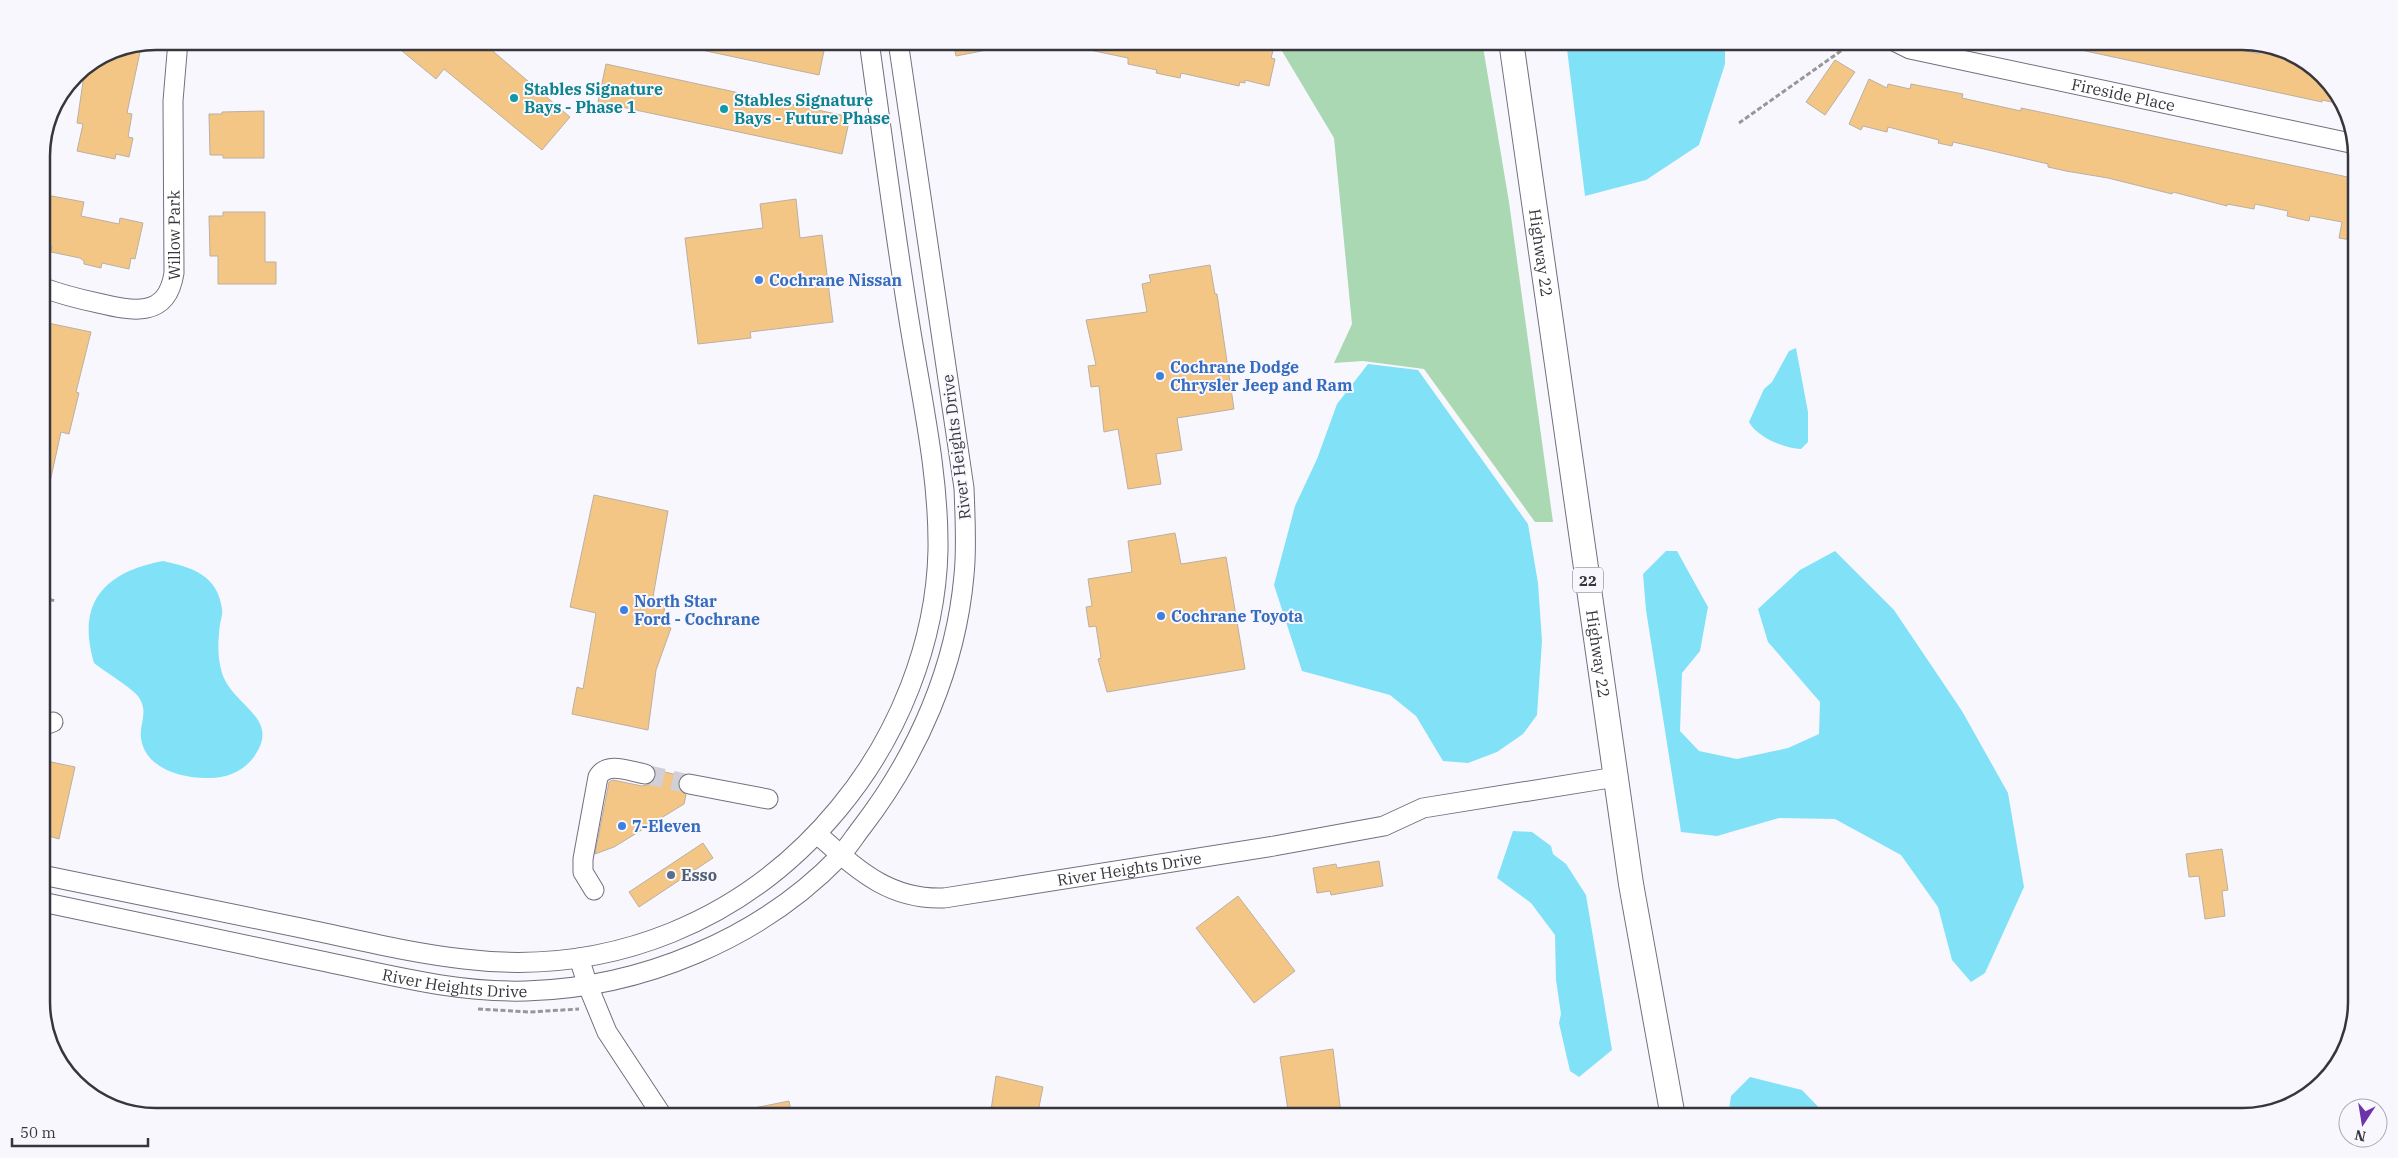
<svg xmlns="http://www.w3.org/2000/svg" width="2398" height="1158" viewBox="0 0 2398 1158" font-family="'IBM Plex Serif',serif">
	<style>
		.green { fill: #a9d8b3 }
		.water { fill: #80e1f7 }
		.building { fill: #f4c686; stroke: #bab0a1 }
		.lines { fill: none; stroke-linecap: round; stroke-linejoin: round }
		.minor-tunnel { stroke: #d2d0d7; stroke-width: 19; stroke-dasharray: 19 9; stroke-linecap: butt }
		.minor-casing { stroke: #736f7d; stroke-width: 21 }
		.major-casing { stroke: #736f7d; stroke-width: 26 }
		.path { stroke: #98969d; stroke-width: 3; stroke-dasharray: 5 2.5; stroke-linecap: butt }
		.minor { stroke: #fff; stroke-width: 19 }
		.major { stroke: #fff; stroke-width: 24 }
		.culture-dot { fill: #0f9aa8; stroke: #f9f7fe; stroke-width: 2 }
		.shop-dot { fill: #3f7fe0; stroke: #f9f7fe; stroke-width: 2 }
		.service-dot { fill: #5c6f8a; stroke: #f9f7fe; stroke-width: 2 }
		.labels { text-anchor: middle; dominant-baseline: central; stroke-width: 4; stroke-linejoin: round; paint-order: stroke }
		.shield { fill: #f9f7fe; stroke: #727077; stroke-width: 1 }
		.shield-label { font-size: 15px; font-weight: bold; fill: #38363d }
		.culture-label { font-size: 16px; font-weight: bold; fill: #0d838f; stroke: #f9f7fe; text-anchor: start }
		.street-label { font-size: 16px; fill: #38363d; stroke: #f9f7fe }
		.shop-label { font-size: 16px; font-weight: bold; fill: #366cbe; stroke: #f9f7fe; text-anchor: start }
		.service-label { font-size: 16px; font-weight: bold; fill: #4e5e75; stroke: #f9f7fe; text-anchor: start }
		.rim { fill: none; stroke: #38363d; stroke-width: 2.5 }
	</style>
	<rect width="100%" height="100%" fill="#f9f7fe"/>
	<path class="green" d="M1276 41H1482L1509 202 1553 522H1535L1424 369 1363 361 1334 363 1352 324 1334 138Z"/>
	<path class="water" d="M1566 41H1725V64L1699 145 1646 180 1585 196Z
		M1796 348 1808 412V442L1801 449C1784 448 1758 438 1749 422L1764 389 1772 382 1789 351Z
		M1368 364 1418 370 1528 524 1538 583 1542 641 1537 715 1523 734 1497 752 1468 763 1443 761 1416 716 1390 695 1302 671 1274 585 1295 506 1317 459 1337 404Z
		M1666 551H1677L1708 607 1700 651 1682 673 1680 731 1699 751 1737 759 1788 748 1819 734 1820 702 1768 642 1758 609 1800 570 1835 551 1894 610 1962 711 2008 793 2024 887 1985 973 1971 982 1952 960 1938 907 1901 855 1835 819 1779 818 1717 836 1681 832 1646 610 1643 574Z
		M163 561C191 567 218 575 222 609 223 613 221 619 220 624 218 641 217 656 222 673 233 707 283 718 253 758 243 771 227 778 210 778 185 779 145 770 141 738 139 723 150 711 137 695 129 686 105 672 94 663 76 603 104 572 163 561Z
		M1513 831 1532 832 1551 846 1553 854 1566 864 1586 895 1612 1050 1579 1077 1570 1071 1559 1023 1561 1014 1556 980 1555 935 1531 903 1497 878Z
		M1750 1077 1802 1090 1828 1117H1728L1731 1096Z"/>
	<path class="building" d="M390 41H481L570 117 542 150 444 69 436 79Z
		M693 41H826L819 75 692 48Z
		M953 41H996L997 48 956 56Z
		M1080 41H1269L1268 46 1274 47 1271 58 1275 59 1269 86 1245 80V83L1240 82 1239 86 1181 73 1180 78 1156 73 1157 70 1128 64V58L1080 48Z
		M2068 41H2204L2259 54 2260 50 2285 56 2286 51 2293 53 2338 92 2341 104 2322 100V102L2067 47Z
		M139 45 137 52H140L127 113 132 114 128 137 133 138 129 157 116 154 115 159 77 151 83 124 77 123 85 68 112 50Z
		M1835 60 1855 72 1825 115 1806 102Z
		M606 64 850 117 842 154 598 102Z
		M1869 79 1887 88 1888 84 1910 89 1911 84 1963 94 1962 98 2021 111V108L2357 179V241L2339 238 2342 222 2310 216 2309 221 2287 216 2288 211 2255 204 2254 209 2227 204V206L2173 192 2172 194 2108 178 2066 171 2048 167V164L1984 149 1953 142 1952 146 1938 143 1939 140 1888 127 1887 132 1863 126 1861 130 1849 124Z
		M264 111V158H223V155H210L209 114H222V112Z
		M41 194 84 202 81 216 119 224 120 218 143 223 135 259 131 258 129 269 102 263 101 268 84 264V261L80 258 51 252 52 246 41 243Z
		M796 199 800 238 822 235 833 322 750 332 751 338 698 344 685 238 763 228 760 204Z
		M223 212H265V262H276V284H218V256H210L209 216H223Z
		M1210 265 1215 294H1217L1234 409 1177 418 1182 450 1156 454 1161 484 1128 489 1118 429 1104 432 1099 386 1091 387 1088 366 1096 365 1086 320 1147 312 1142 284 1151 282 1149 275Z
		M48 323 91 332 76 392 79 393 69 434 61 432 48 491 42 490 41 326 48 327Z
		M594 495 668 511 653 597 666 600 662 624 671 628 656 670 648 730 572 714 577 687 583 689 596 613 570 607Z
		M1175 533 1181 564 1226 557 1245 669 1107 692 1098 659 1101 658 1096 626 1089 627 1086 607 1092 606 1088 579 1132 572 1128 541Z
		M42 760 75 767 59 839 42 834Z
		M656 770 682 776 678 781V787L686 795 684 804 614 847 595 854 609 782 613 780 642 786 648 785 654 781Z
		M703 843 713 858 639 907 629 892Z
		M2222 849 2228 890 2222 891 2225 916 2205 919 2199 876 2189 877 2186 854Z
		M1379 861 1383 886 1331 895 1330 891 1317 893 1313 868 1336 864 1337 868Z
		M1238 896 1295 971 1254 1003 1196 928Z
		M1333 1049 1341 1114 1289 1117 1280 1057Z
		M996 1076 1043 1087 1037 1117H990Z
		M789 1101 792 1117H744V1110Z"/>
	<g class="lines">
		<path class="minor-tunnel" d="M645 774 689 784"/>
		<g class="minor-casing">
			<g id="minor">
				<path id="s1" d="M1894 41 1910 49 2355 144"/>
				<path id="s2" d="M41 287C60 294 79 299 98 303 132 311 167 319 174 273L173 101 178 41"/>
				<path d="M42 726 53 722"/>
				<path d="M689 784 768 799"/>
				<path id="s3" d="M817 834C857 869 888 900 944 898L1274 846 1384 826 1423 808 1616 777"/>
				<path d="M42 875C128 893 215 910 301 928 355 939 409 953 464 959 610 977 746 921 839 808 898 737 936 643 938 550 939 473 921 396 909 320 894 227 882 134 869 41"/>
				<path d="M594 890 583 872V859L598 777C607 761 629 771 645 774"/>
				<path id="s4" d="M42 902C133 922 225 941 317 960 386 974 455 993 526 991 641 988 760 939 840 856 848 847 855 836 862 827 918 754 956 667 964 575 967 546 965 517 964 488L898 41"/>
				<path d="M579 958 588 986 607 1032 663 1117"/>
			</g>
		</g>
		<g class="major-casing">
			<g id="major">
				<path id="s5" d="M1511 41 1631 884 1673 1117"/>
			</g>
		</g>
		<path class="path" d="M1739 123 1855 41
			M42 598 56 601
			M478 1009 530 1012 579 1009"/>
		<use href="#minor" class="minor"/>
		<use href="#major" class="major"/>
	</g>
	<g class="culture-dot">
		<circle cx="514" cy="98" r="5"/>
		<circle cx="724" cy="109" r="5"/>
	</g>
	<g class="shop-dot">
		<circle cx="759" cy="280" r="5"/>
		<circle cx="1160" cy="376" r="5"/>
		<circle cx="624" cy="610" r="5"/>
		<circle cx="1161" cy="616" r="5"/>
		<circle cx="622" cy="826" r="5"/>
	</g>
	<circle class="service-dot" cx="671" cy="875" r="5"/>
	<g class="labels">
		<rect class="shield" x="1573" y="567.5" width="30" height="25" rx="4"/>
		<g class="shield-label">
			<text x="1588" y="580">22</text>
		</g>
		<g class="culture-label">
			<text x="524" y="89">Stables Signature<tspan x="524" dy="18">Bays - Phase 1</tspan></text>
			<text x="734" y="100">Stables Signature<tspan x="734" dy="18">Bays - Future Phase</tspan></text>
		</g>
		<g class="street-label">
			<text stroke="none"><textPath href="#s1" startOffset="236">Fireside Place</textPath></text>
			<text stroke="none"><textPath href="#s2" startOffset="194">Willow Park</textPath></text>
			<text stroke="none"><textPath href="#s5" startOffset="214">Highway 22</textPath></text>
			<text transform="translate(956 447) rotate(-97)">River Heights Drive</text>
			<text stroke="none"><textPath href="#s5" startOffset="619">Highway 22</textPath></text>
			<text stroke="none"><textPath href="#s3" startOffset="334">River Heights Drive</textPath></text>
			<text stroke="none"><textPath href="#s4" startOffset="421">River Heights Drive</textPath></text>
		</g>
		<g class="shop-label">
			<text x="769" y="280">Cochrane Nissan</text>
			<text x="1170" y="367">Cochrane Dodge<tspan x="1170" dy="18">Chrysler Jeep and Ram</tspan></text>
			<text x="634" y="601">North Star<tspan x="634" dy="18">Ford - Cochrane</tspan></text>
			<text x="1171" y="616">Cochrane Toyota</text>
			<text x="632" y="826">7-Eleven</text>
		</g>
		<g class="service-label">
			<text x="681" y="875">Esso</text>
		</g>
	</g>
	<path d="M0 0H2398V1158H0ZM156 50H2242A106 106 0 0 1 2348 156V1002A106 106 0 0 1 2242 1108H156A106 106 0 0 1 50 1002V156A106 106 0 0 1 156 50Z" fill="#f9f7fe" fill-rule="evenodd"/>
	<path class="rim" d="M156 50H2242A106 106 0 0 1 2348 156V1002A106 106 0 0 1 2242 1108H156A106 106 0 0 1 50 1002V156A106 106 0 0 1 156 50Z"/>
	<g transform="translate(2363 1123) rotate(192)"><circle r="24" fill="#f9f7fe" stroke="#acaab1"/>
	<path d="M0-4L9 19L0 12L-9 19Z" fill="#6d33a9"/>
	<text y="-8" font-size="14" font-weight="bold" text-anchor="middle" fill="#38363d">N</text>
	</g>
	<path d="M12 1138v8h136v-8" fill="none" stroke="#38363d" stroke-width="2.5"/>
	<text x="20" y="1138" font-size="15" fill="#38363d" stroke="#f9f7fe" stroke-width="4" paint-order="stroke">50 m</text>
</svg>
